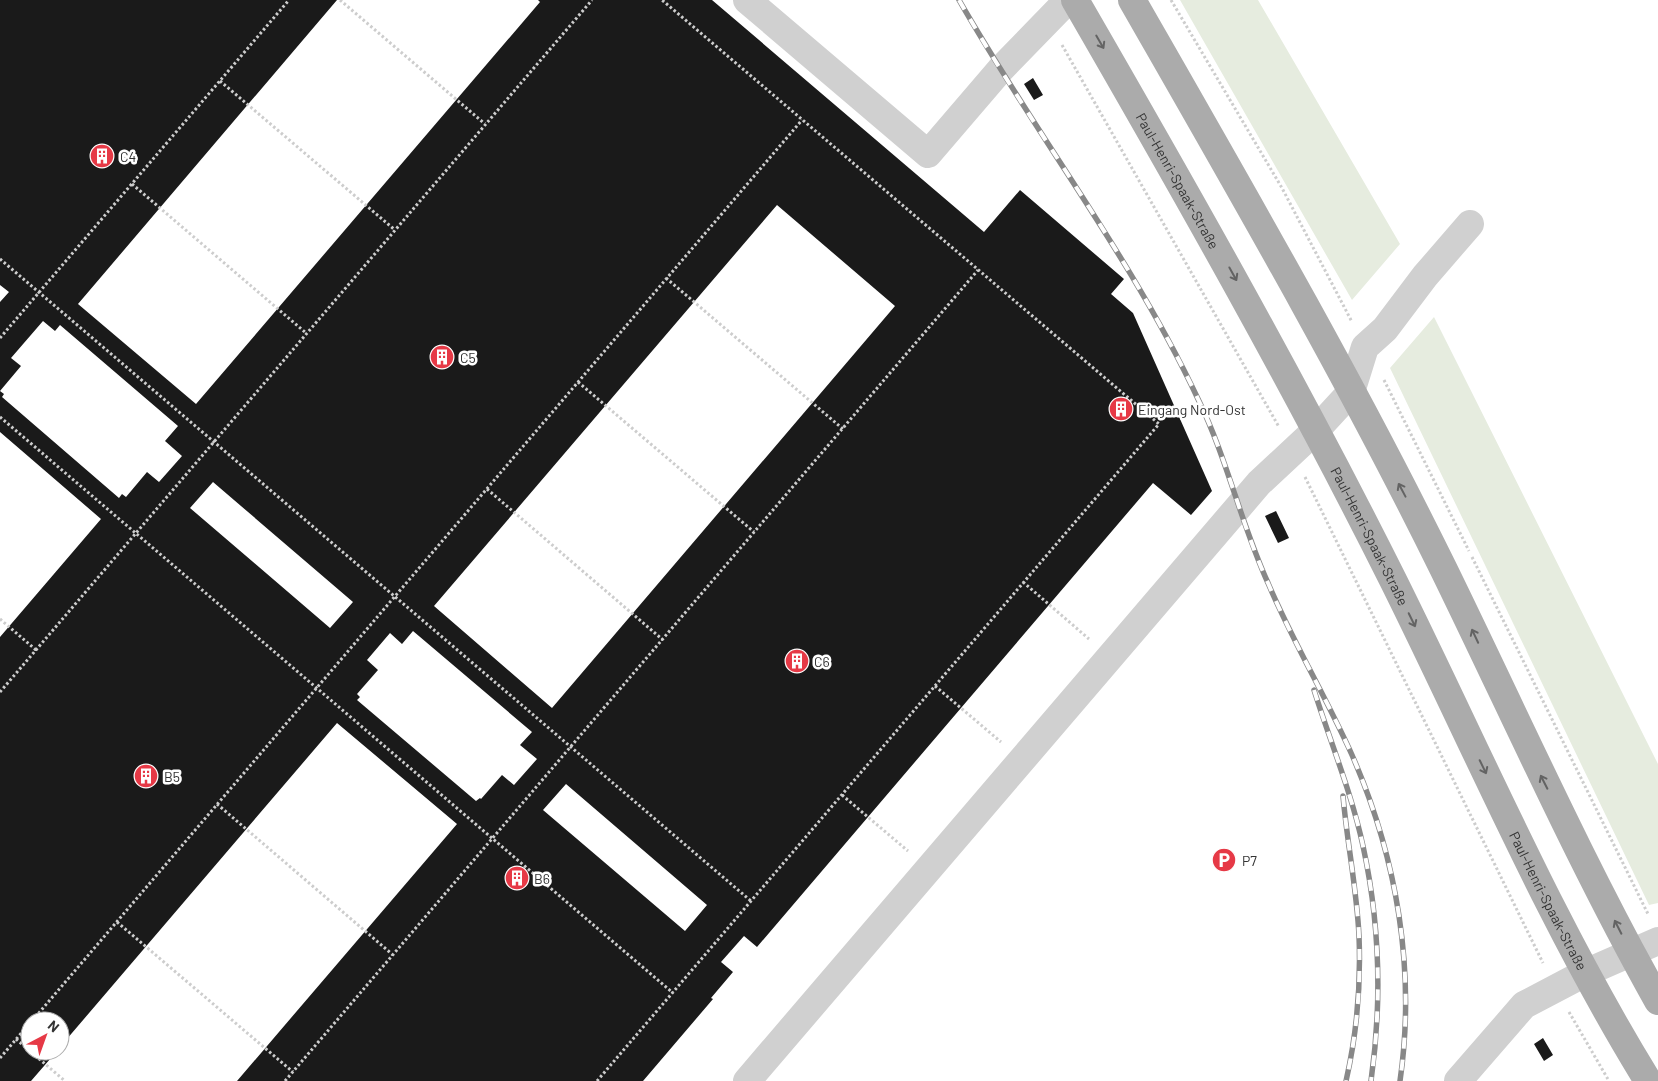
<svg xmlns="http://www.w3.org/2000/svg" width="1658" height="1081" viewBox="0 0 1658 1081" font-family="Barlow,sans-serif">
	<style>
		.green { fill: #e6ecdf }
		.building { fill: #1a1a1a; fill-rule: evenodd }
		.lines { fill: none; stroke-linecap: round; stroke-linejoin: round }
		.path { stroke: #cdcdcd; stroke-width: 3; stroke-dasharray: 2.5 2.5; stroke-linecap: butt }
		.minor { stroke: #d0d0d0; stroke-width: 28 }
		.major { stroke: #ababab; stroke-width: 28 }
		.rail-casing { stroke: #888; stroke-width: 5.5 }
		.rail { stroke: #fff; stroke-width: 4; stroke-dasharray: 11; stroke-linecap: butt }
		.oneway { stroke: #636363 }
		.labels { text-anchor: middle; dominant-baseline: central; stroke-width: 5; stroke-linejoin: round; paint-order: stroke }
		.poi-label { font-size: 14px; fill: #333; stroke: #fff; text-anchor: start }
		.street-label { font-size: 14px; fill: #333; stroke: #fff }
	</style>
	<rect width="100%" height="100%" fill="#fff"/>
	<path class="green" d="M1180 0H1258L1400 244 1352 300Z
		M1434 317 1658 764V903L1649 905 1390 368Z"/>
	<path class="building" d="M0 0H337L78 304 196 404 540 2 538 0H712L984 232 1020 190 1124 279 1111 294 1133 313 1212 491 1191 515 1153 483 757 947 744 936 721 962 733 972 711 998 713 999 643 1081H237L457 824 337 723 60 1047V1021H30V1051H57L31 1081H0V637L101 519 0 432V302L9 292 0 285ZM777 205 895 306 552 708 434 606ZM43 321 55 331 60 325 178 426 165 441 182 456 159 482 147 472 126 497 122 494 119 498 2 397 4 394 0 391 21 366 11 358ZM213 482 353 602 330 628 190 508ZM413 631 532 732 520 745 537 759 514 785 502 775 481 799 480 798 476 801 357 700 360 697 357 694 378 670 367 660 390 633 402 644ZM566 784 707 905 685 931 543 810Z
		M1033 78 1043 95 1034 100 1024 84Z
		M1276 511 1289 538 1278 543 1265 516Z
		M1543 1038 1553 1055 1544 1061 1534 1044Z"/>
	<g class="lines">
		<path class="path" d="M340 0 485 124
			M1171 0 1282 188 1352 322
			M1062 45 1279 427
			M220 81 395 230
			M132 184 306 333
			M0 259 751 901
			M666 278 843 429
			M0 338 289 0
			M1384 380 1469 551
			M578 382 754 532
			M0 417 673 993
			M1305 477 1543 963
			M487 489 663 640
			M1472 557 1648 914
			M1023 582 1089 639
			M0 619 36 650
			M935 686 1001 742
			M0 692 592 0
			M842 795 908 851
			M217 804 393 955
			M117 922 293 1072
			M1569 1012 1609 1081
			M32 1021 802 120
			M16 1039 65 1081
			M0 1058 30 1023
			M285 1081 978 270
			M597 1081 1159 424 662 0"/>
		<path class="minor" d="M747 0 928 154 1000 70 1068 0
			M747 1081 1259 483 1317 429 1351 392 1365 347 1385 329 1425 276 1470 224
			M1458 1081 1524 1005 1585 973 1658 941"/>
		<g class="major">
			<path id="s1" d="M1075 0C1186 192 1295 384 1394 582 1477 749 1550 922 1648 1081"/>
			<path d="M1132 0C1239 187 1348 375 1443 568 1514 713 1579 860 1658 1001"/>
		</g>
		<g class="rail-casing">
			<path id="rail" d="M959 0C1036 135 1132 258 1198 399 1227 458 1241 524 1268 583 1293 642 1326 697 1352 755 1397 858 1416 970 1400 1081
				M1314 690C1330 741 1352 794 1363 846 1380 924 1382 1003 1371 1081
				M1343 796C1347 842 1357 891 1359 936 1361 985 1357 1033 1346 1081"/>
		</g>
		<use href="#rail" class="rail"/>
	</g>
	<defs><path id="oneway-shaft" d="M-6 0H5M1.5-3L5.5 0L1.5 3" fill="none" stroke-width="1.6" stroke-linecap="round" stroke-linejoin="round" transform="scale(1.25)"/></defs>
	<g class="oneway">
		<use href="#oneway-shaft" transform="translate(1100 42) rotate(60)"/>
		<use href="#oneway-shaft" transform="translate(1233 274) rotate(61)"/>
		<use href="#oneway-shaft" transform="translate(1402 490) rotate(-118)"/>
		<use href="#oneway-shaft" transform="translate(1412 620) rotate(64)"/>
		<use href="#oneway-shaft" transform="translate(1475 636) rotate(-115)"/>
		<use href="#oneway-shaft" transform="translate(1483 767) rotate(64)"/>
		<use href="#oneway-shaft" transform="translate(1544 782) rotate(-117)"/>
		<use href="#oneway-shaft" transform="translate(1618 927) rotate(-117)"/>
	</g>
	<defs>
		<g id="building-disc" transform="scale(1.25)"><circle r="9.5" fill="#e63946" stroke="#fff"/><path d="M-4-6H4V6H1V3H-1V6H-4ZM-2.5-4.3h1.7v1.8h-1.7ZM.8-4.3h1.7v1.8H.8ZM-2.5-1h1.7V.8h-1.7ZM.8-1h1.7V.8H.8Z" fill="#fff"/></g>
		<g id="parking-disc" transform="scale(1.25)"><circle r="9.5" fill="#e63946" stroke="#fff"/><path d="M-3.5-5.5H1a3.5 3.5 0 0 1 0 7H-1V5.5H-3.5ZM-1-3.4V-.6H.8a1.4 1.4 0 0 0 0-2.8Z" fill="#fff"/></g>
	</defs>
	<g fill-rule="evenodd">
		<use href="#building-disc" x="102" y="156"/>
		<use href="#building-disc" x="442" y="357"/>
		<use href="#building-disc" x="1121" y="409"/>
		<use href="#building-disc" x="797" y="661"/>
		<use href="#building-disc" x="146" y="776"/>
		<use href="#parking-disc" x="1224" y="860"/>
		<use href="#building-disc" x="517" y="878"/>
	</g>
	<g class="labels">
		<g class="poi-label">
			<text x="120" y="156">C4</text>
			<text x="460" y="357">C5</text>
			<text x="1138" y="409">Eingang Nord-Ost</text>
			<text x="814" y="661">C6</text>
			<text x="164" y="776">B5</text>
			<text x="1242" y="860">P7</text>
			<text x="534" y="878">B6</text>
		</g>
		<g class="street-label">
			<text stroke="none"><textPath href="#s1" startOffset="208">Paul-Henri-Spaak-Straße</textPath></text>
			<text stroke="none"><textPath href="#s1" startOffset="612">Paul-Henri-Spaak-Straße</textPath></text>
			<text stroke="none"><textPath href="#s1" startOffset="1018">Paul-Henri-Spaak-Straße</textPath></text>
		</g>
	</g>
	<g transform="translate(45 1036) rotate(41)"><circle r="24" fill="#ffffff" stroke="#adadad"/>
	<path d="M0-4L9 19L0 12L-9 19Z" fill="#e63946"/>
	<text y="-8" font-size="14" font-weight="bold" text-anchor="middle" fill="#333333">N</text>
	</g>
</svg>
